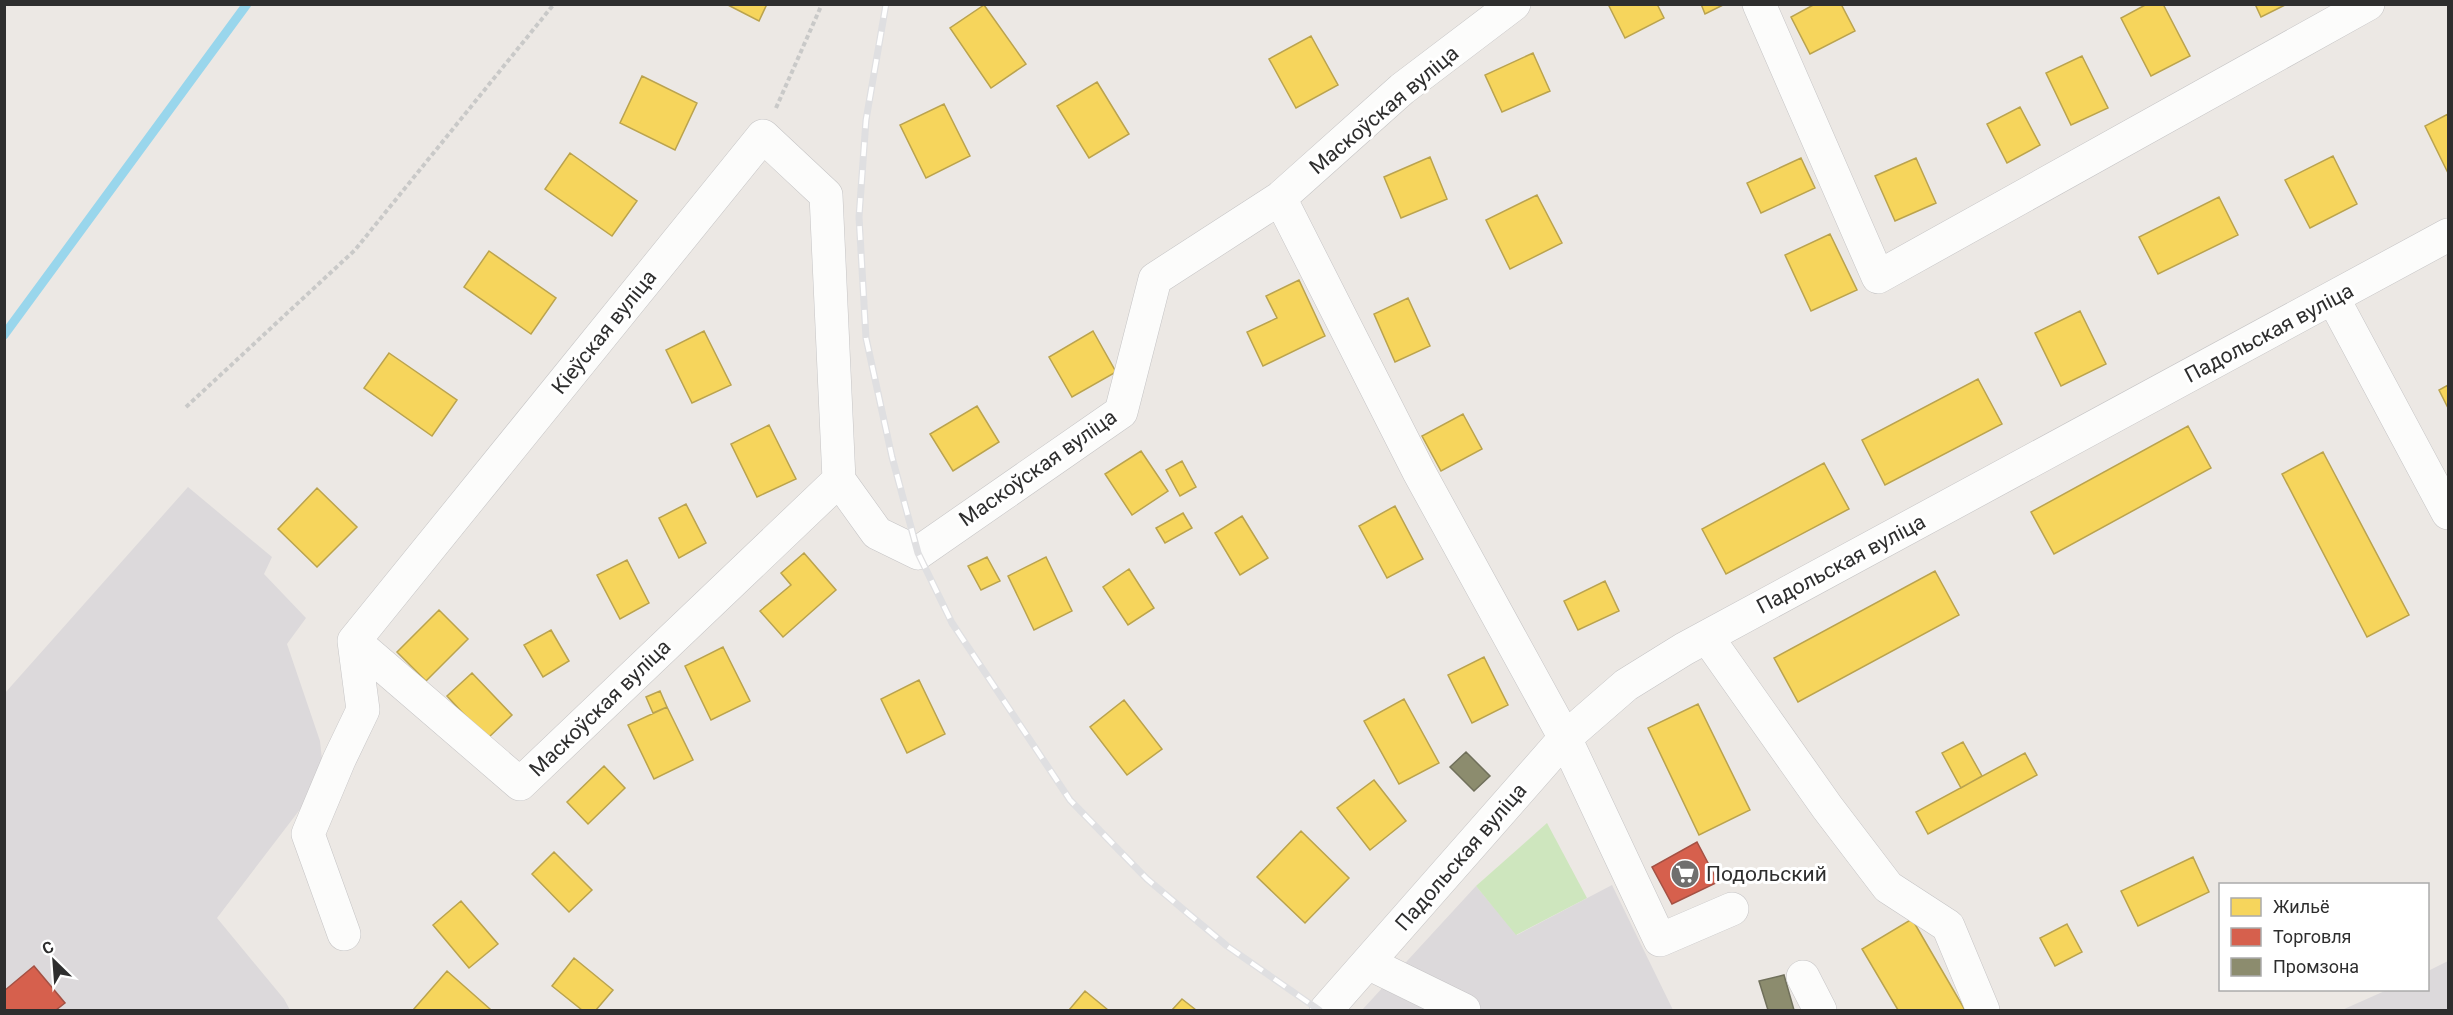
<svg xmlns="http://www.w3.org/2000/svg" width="2453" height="1015" viewBox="0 0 2453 1015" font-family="Roboto,sans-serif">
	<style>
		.industrial { fill: #dcd9db }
		.green { fill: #cee6be }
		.homes { fill: #f6d55c; stroke: #baa34e; stroke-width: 1.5 }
		.shops { fill: #d6604d; stroke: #a45144; stroke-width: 1.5 }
		.industry { fill: #8c8c6e; stroke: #70705b; stroke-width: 1.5 }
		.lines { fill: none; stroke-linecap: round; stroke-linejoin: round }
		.stream { stroke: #99d6ec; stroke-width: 9 }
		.minor-casing { stroke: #c5c4c5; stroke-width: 34 }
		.path { stroke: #c9c9c8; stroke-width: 4; stroke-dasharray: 4.5 3; stroke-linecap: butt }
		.minor { stroke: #fcfcfb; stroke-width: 33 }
		.rail-casing { stroke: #dfdfe1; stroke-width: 7 }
		.rail { stroke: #fff; stroke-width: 4.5; stroke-dasharray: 14; stroke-linecap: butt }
		.labels { text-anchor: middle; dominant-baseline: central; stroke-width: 6; stroke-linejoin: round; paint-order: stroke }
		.street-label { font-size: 21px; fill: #2e2e2e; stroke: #fff }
		.poi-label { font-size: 21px; fill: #2e2e2e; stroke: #fff; text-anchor: start }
	</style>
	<rect width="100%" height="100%" fill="#ece8e4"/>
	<path class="industrial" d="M188 487 272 557 264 574 306 618 287 644 320 741 324 778 217 918 284 999 290 1010H5V693Z
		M1612 885 1673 1010H1362L1476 886 1517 935Z
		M2448 961V1010H2342L2387 990H2428V971Z"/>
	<path class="green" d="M1547 823 1587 898 1516 935 1476 886Z"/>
	<path class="homes" d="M726 4H767L759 21Z
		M1608 4H1657L1664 18 1625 38Z
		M1701 4H1725L1705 14Z
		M1815 4H1841L1855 31 1810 54 1791 17Z
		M2147 4H2163L2190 56 2151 76 2121 18Z
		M2255 4H2287L2261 17Z
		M984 5 1026 64 991 88 950 28Z
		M1311 36 1338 85 1296 108 1269 59Z
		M1533 53 1550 91 1502 112 1485 75Z
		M2082 56 2108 108 2071 125 2046 73Z
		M642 76 697 103 675 150 620 123Z
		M1097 82 1129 134 1089 158 1057 106Z
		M944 104 970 156 926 178 900 125Z
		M2020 107 2040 145 2007 163 1987 124Z
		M2448 114V173L2425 126Z
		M570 153 637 201 612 236 545 189Z
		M2333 156 2357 204 2310 228 2285 180Z
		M1430 157 1447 199 1401 218 1384 177Z
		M1801 158 1815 188 1761 213 1747 183Z
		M1916 158 1936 203 1895 221 1875 176Z
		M1537 195 1562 243 1510 269 1486 220Z
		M2219 197 2238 235 2158 274 2139 237Z
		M1830 234 1857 290 1811 311 1785 255Z
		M489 251 556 298 531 334 464 287Z
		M1299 280 1325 336 1263 366 1247 332 1277 318 1266 296Z
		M1408 298 1430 346 1395 362 1374 314Z
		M2080 311 2106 364 2061 386 2035 333Z
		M704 331 731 385 692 403 666 350Z
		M1093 331 1116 372 1072 397 1049 357Z
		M389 353 457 400 432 436 364 388Z
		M1978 379 2002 424 1885 485 1862 440Z
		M2448 385V408L2439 390Z
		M977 406 999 442 953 471 930 434Z
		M1463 414 1482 449 1441 471 1422 436Z
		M769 425 796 479 757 497 731 444Z
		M2188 426 2211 468 2054 554 2031 512Z
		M1141 451 1168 491 1132 515 1105 474Z
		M2323 452 2409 615 2367 637 2282 474Z
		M1182 461 1196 487 1180 496 1166 470Z
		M1824 463 1849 509 1726 574 1702 529Z
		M317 488 357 527 317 567 278 529Z
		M686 504 706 543 679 558 659 518Z
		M1395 506 1423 559 1387 578 1359 526Z
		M1183 513 1192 528 1165 543 1156 528Z
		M1242 516 1268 558 1240 575 1215 533Z
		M804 553 836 590 783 637 760 611 791 585 781 573Z
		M987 557 1000 581 981 590 968 566Z
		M1046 557 1072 611 1034 630 1008 576Z
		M627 560 649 603 620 619 597 575Z
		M1129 569 1154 608 1128 625 1103 587Z
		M1935 571 1959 615 1798 702 1774 658Z
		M1605 581 1619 611 1578 630 1564 601Z
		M439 610 468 639 426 681 397 652Z
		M551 630 569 661 543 677 524 645Z
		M723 647 750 701 711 720 685 666Z
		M1484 657 1508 705 1472 723 1448 675Z
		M472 673 512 715 487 739 447 696Z
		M919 680 945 734 907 753 881 699Z
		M660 691 667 707 653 713 646 697Z
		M1404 699 1439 763 1399 784 1364 721Z
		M1124 700 1162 749 1127 775 1090 727Z
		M1698 704 1750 810 1699 835 1648 728Z
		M667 707 693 760 654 779 628 725Z
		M1963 742 1982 776 1961 788 1942 753Z
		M2025 753 2037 775 1928 834 1916 812Z
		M604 766 625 788 588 824 567 802Z
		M1374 780 1406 821 1370 850 1337 808Z
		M1301 831 1349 878 1305 923 1257 877Z
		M554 852 592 890 569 912 532 874Z
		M2193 857 2209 892 2138 926 2121 891Z
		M461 901 498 944 469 968 433 925Z
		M1912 919 1965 1010H1898L1862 949Z
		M2067 924 2082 952 2055 966 2040 938Z
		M574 958 613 990 596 1010H582L552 986Z
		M447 971 490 1009 488 1010H413Z
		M1085 991 1108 1010H1069Z
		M1182 999 1196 1010H1172Z"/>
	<path class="shops" d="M1697 842 1718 882 1672 904 1652 867Z
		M34 966 65 1003 56 1010H4V991Z"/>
	<path class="industry" d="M1466 752 1490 776 1474 791 1450 767Z
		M1784 975 1794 1010H1768L1759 981Z"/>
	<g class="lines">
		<path class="stream" d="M4 335 247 4"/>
		<g class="minor-casing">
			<path id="minor" d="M1759 4 1878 277 2368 4
				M763 136 826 195 839 480 520 784 354 641Z
				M1280 198 1419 472 1565 738 1660 940 1732 909
				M2333 298 2448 513
				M839 480 877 533 918 553 1121 412 1155 279 1280 198 1402 89 1514 4
				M1707 637 1827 807 1888 887 1948 926 1983 1010
				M344 934 308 834 339 760 363 710 354 641
				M1368 963 1464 1010
				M1803 977 1820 1010
				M1326 1010 1565 738 1626 685 1684 649 2448 235"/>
		</g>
		<path class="path" d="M776 108 822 4
			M186 407 355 250 554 4"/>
		<use href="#minor" class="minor"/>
		<g class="rail-casing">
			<path id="rail" d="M886 4 866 120 859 217 866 338 892 457 918 553 952 623 1070 800 1147 879 1227 946 1319 1010"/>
		</g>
		<use href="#rail" class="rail"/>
	</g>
	<defs>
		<g id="supermarket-disc" transform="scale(1.5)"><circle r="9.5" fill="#706f6e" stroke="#fff"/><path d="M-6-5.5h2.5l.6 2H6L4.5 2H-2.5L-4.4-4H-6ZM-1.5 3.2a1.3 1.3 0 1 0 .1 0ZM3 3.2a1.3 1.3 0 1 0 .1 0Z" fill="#fff"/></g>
	</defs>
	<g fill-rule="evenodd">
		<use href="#supermarket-disc" x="1685" y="874"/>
	</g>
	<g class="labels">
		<g class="street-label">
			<text transform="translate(1384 110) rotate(-40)">Маскоўская вуліца</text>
			<text transform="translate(604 332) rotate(-51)">Кіеўская вуліца</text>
			<text transform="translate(2269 333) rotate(-28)">Падольская вуліца</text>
			<text transform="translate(1038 468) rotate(-35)">Маскоўская вуліца</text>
			<text transform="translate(1841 564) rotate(-28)">Падольская вуліца</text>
			<text transform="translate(600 708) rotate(-44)">Маскоўская вуліца</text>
			<text transform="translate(1461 857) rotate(-49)">Падольская вуліца</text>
		</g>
		<g class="poi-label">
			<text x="1706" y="874">Подольский</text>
		</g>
	</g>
	<rect width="2453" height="1015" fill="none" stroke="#2e2e2e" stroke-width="12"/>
	<rect x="2219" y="883" width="210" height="108" fill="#ffffff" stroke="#ababab" stroke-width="1.5"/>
	<rect x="2231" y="898" width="30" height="18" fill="#f6d55c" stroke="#ababab" stroke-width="1.5"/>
	<text x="2273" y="913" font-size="18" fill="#2e2e2e">Жильё</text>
	<rect x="2231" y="928" width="30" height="18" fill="#d6604d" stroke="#ababab" stroke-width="1.5"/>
	<text x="2273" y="943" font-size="18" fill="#2e2e2e">Торговля</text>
	<rect x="2231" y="958" width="30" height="18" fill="#8c8c6e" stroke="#ababab" stroke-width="1.5"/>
	<text x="2273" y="973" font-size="18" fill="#2e2e2e">Промзона</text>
	<g transform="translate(54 961) rotate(335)" stroke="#ffffff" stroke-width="4.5" paint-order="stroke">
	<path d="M0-4.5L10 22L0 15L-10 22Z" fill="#2e2e2e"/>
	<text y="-9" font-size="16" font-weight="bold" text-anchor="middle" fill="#2e2e2e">С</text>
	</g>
</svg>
